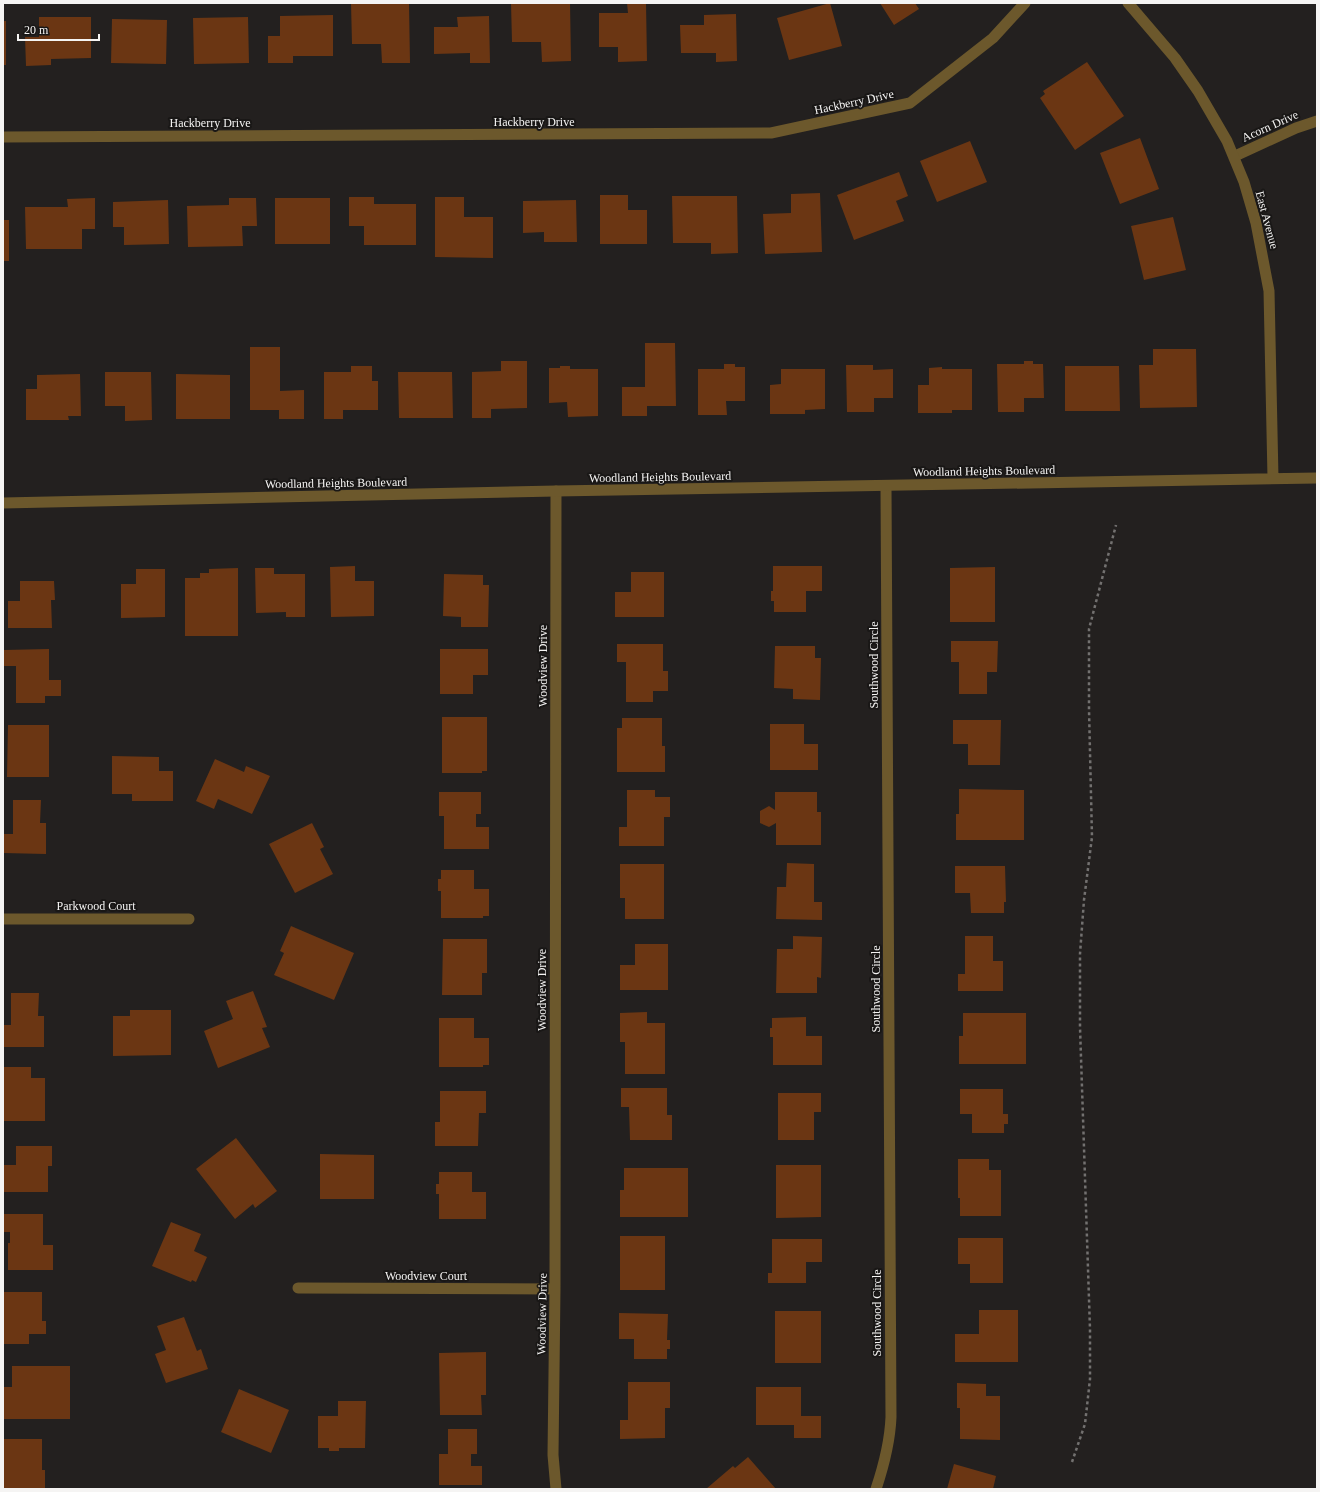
<svg xmlns="http://www.w3.org/2000/svg" width="1320" height="1492" viewBox="0 0 1320 1492" font-family="Georgia,serif">
	<style>
		.building { fill: #6b3613 }
		.lines { fill: none; stroke-linecap: round; stroke-linejoin: round }
		.path { stroke: #737170; stroke-width: 2.5; stroke-dasharray: 3 3; stroke-linecap: butt }
		.minor { stroke: #6c582c; stroke-width: 11 }
		.tertiary { stroke: #6c582c; stroke-width: 11 }
		.labels { text-anchor: middle; dominant-baseline: central; stroke-width: 4; stroke-linejoin: round; paint-order: stroke }
		.street-label { font-size: 12px; fill: #f5f4f3; stroke: #191716 }
	</style>
	<rect width="100%" height="100%" fill="#23201f"/>
	<path class="building" d="M351 3H409L410 63H382L381 44H352Z
		M511 3H570L571 61 542 62 541 42H512Z
		M627 3H646L647 61 618 62V47H599V13H628Z
		M830 3 842 46 789 60 777 18Z
		M880 3H915L919 9 894 25Z
		M736 14 737 61 716 62V53H681L680 25H704V15Z
		M333 15V56H293V63H268V36H280V16Z
		M489 16 490 63H470V53L434 54V27H458L457 17Z
		M39 17H91V58L51 59V65L26 66 25 37H39Z
		M248 17 249 63 194 64 193 18Z
		M112 19 167 20 166 64 111 63Z
		M3 21H6V65H3Z
		M1087 62 1124 116 1075 150 1040 98 1045 94 1043 91Z
		M1140 138 1159 189 1120 204 1100 153Z
		M970 141 987 182 937 202 920 161Z
		M899 172 908 196 896 201 904 221 854 240 837 195Z
		M820 193 822 252 765 254 763 214 791 213V194Z
		M600 195H628V210H647V244H600Z
		M672 196H737L738 253 711 254V243H673Z
		M349 197H374V204H416V245H364V226H349Z
		M435 197H464V217H493V258L435 257Z
		M95 198V229H82V249H26L25 207H68L67 199Z
		M229 198H256L257 226H242L243 246 188 247 187 206 229 205Z
		M275 198H330V244H275Z
		M168 200 169 244 124 245V227H113V202Z
		M576 200 577 242H544V232L523 233V201Z
		M1173 217 1186 270 1144 280 1131 226Z
		M3 220H9V261H3Z
		M645 343H675L676 406H647V416H622V387H645Z
		M250 347H280V391L304 390V419H279V410H250Z
		M1153 349H1196L1197 407 1140 408 1139 365H1153Z
		M501 361H527V408L491 409V418H472V372L501 371Z
		M1024 361H1033V364H1043L1044 398H1024V412H998L997 364H1024Z
		M724 364H735V367H745V401H726L727 415H698V369H724Z
		M846 365H873V370L893 369V398H874V412H847Z
		M351 366H372V381H378V410H343V419H324V372H351Z
		M560 366H570V369H598V416L568 417 567 402 549 403V368H560Z
		M1065 366H1119L1120 411H1065Z
		M942 367V369H972V410H952V413H918V385H929V368Z
		M781 369H825V409L805 410V414H770V385L781 384Z
		M105 372H151L152 420 125 421V406H105Z
		M398 372H452L453 418H399Z
		M80 374 81 416H68L69 420H26V389H37V375Z
		M176 374 230 375V419H176Z
		M355 566V581H374V616L331 617 330 567Z
		M773 566H822V591H806V612H774V601H771V591H773Z
		M995 567V622H950V568Z
		M238 568V636H185V578H200V573H209V569Z
		M255 568H274V574H305V617H286V612L256 613Z
		M136 569H165V617L121 618V584H136Z
		M631 572H664V617H615V592H631Z
		M444 574 483 575V585H489L488 627H461V617L443 616Z
		M20 581H54L55 600H51L52 628H8V601H20Z
		M951 641H998L997 672H987V694H959V662H951Z
		M617 644H663V671H668V691H653V702H626V662H617Z
		M775 646H815V658H821L820 700 793 699V689L774 688Z
		M49 649V680H61V696H45V703H16V666H4V650Z
		M440 649H488V675H473V694H440Z
		M442 717H487V771H482V773H442Z
		M622 718H662V746H665V772H617V728H622Z
		M953 720H1001L1000 765H968V744H953Z
		M770 724H804V744H818V770H770Z
		M8 725H49V777H7Z
		M112 756 159 757V771H173V801H132V794H112Z
		M215 759 244 772 246 766 270 776 252 814 218 799 214 809 196 801Z
		M959 789 1024 790V840H956V814H959Z
		M627 790H655V797H670V817H664V846H619V827H627Z
		M439 792H481V814H476V827H489V849H444V816H439Z
		M775 792H817V812H821V845H776V823L769 827 760 823V811L769 806 775 810Z
		M13 800H41L40 823H46V854L3 853V834H13Z
		M312 823 324 847 320 849 333 874 295 893 269 844Z
		M787 863 814 864V902H822V920L776 919 777 887H786Z
		M620 864H664V919H625V898H620Z
		M955 866H1005L1006 902H1004V913H971L970 893H955Z
		M441 870H474V889H489V916H483V918H441V891H438V879H441Z
		M291 926 354 953 334 1000 274 975 284 953 280 951Z
		M793 936 822 937 821 978 817 977V993H776L777 949H793Z
		M965 936H993V961H1003V991H958V974H965Z
		M443 939H487V973H482V995H442Z
		M635 944H668V990H620V965H635Z
		M253 991 267 1027 262 1028 270 1047 218 1068 204 1031 233 1019 226 1001Z
		M11 993H39L38 1016H44V1047H3V1025H11Z
		M130 1010H171V1055L113 1056V1016H130Z
		M647 1012V1023H665V1074H625V1042H620V1013Z
		M963 1013H1026V1064H959V1036H963Z
		M806 1017V1036H822V1065H773V1037H770V1028H772V1018Z
		M439 1018H474V1038H489V1065H483V1067H439Z
		M4 1067H31V1078H45V1121H4Z
		M621 1088H667V1115H672V1140H630L629 1107H621Z
		M960 1089H1003V1114H1008V1124H1004V1133H972V1114H960Z
		M440 1091H486V1113H479L478 1146H435V1122H440Z
		M778 1093H821V1112H814V1140H778Z
		M236 1138 277 1191 255 1208 253 1204 235 1219 196 1169Z
		M16 1146H52V1166H48V1192H3V1165H16Z
		M320 1154 374 1155V1199H320Z
		M958 1159H989V1170H1001V1216H960V1198H958Z
		M776 1165H821V1217L776 1218Z
		M624 1168H688V1217H620V1190H624Z
		M439 1172H472V1192H486V1219H439V1194H436V1184H439Z
		M3 1214H43V1245H53V1270H8V1243H10V1232H3Z
		M171 1222 201 1234 194 1251 207 1257 196 1282 192 1280 191 1282 152 1266Z
		M620 1236H665V1290H620Z
		M958 1238H1003V1283H970V1264H958Z
		M772 1239H822V1262H806V1283H768V1273H772Z
		M3 1292H42V1321H46V1334H29V1344H3Z
		M979 1310H1018V1362H955V1334H979Z
		M775 1311H821V1363H775Z
		M619 1313 668 1314 667 1340H670V1349H667V1359H634V1339H619Z
		M184 1317 197 1351 201 1349 208 1369 166 1383 155 1354 166 1350 157 1326Z
		M486 1352V1395H481L482 1415H440L439 1353Z
		M12 1366H70V1419H3V1387H12Z
		M628 1382H670V1408H665V1438L620 1439V1420H628Z
		M957 1383 986 1384V1396H1000V1440L960 1439V1408H957Z
		M756 1387H801V1416H821V1438H794V1425H756Z
		M239 1389 289 1410 271 1453 221 1432Z
		M338 1401H366L365 1448H339V1451H329V1448H318V1416H338Z
		M448 1429H477V1454H471V1466H482V1485H439V1454H448Z
		M3 1439H42V1470H45V1489H3Z
		M748 1457 776 1489H706L733 1466 735 1468Z
		M954 1464 996 1476 993 1489H947Z"/>
	<g class="lines">
		<path class="path" d="M1072 1462 1085 1424 1090 1379V1329L1080 1027V954L1084 900 1092 837 1089 709V629L1116 525"/>
		<path class="minor" d="M3 137 771 133 910 103 993 38 1025 3
			M1235 156 1296 128 1317 121
			M3 919H189
			M298 1288 555 1289
			M556 1489 553 1455 555 1289 556 491
			M876 1489C884 1465 890 1442 891 1417L886 487"/>
		<path class="tertiary" d="M1128 3 1175 58 1198 91 1227 141 1244 182 1256 223 1269 291 1273 478
			M3 503 556 491 1317 478"/>
	</g>
	<g class="labels">
		<g class="street-label">
			<text transform="translate(854 102) rotate(-12)">Hackberry Drive</text>
			<text x="534" y="122">Hackberry Drive</text>
			<text x="210" y="123">Hackberry Drive</text>
			<text transform="translate(1270 126) rotate(-24)">Acorn Drive</text>
			<text transform="translate(1267 220) rotate(75)">East Avenue</text>
			<text transform="translate(984 471) rotate(-1)">Woodland Heights Boulevard</text>
			<text transform="translate(660 477) rotate(-1)">Woodland Heights Boulevard</text>
			<text transform="translate(336 483) rotate(-1)">Woodland Heights Boulevard</text>
			<text transform="translate(874 665) rotate(-90)">Southwood Circle</text>
			<text transform="translate(543 666) rotate(-90)">Woodview Drive</text>
			<text x="96" y="906">Parkwood Court</text>
			<text transform="translate(876 989) rotate(-90)">Southwood Circle</text>
			<text transform="translate(542 990) rotate(-90)">Woodview Drive</text>
			<text x="426" y="1276">Woodview Court</text>
			<text transform="translate(877 1313) rotate(-90)">Southwood Circle</text>
			<text transform="translate(542 1314) rotate(-89)">Woodview Drive</text>
		</g>
	</g>
	<rect width="1320" height="1492" fill="none" stroke="#f5f4f3" stroke-width="8"/>
	<path d="M18 34v6h81v-6" fill="none" stroke="#f5f4f3" stroke-width="2"/>
	<text x="24" y="34" font-size="12" fill="#f5f4f3" stroke="#191716" stroke-width="3" paint-order="stroke">20 m</text>
</svg>
